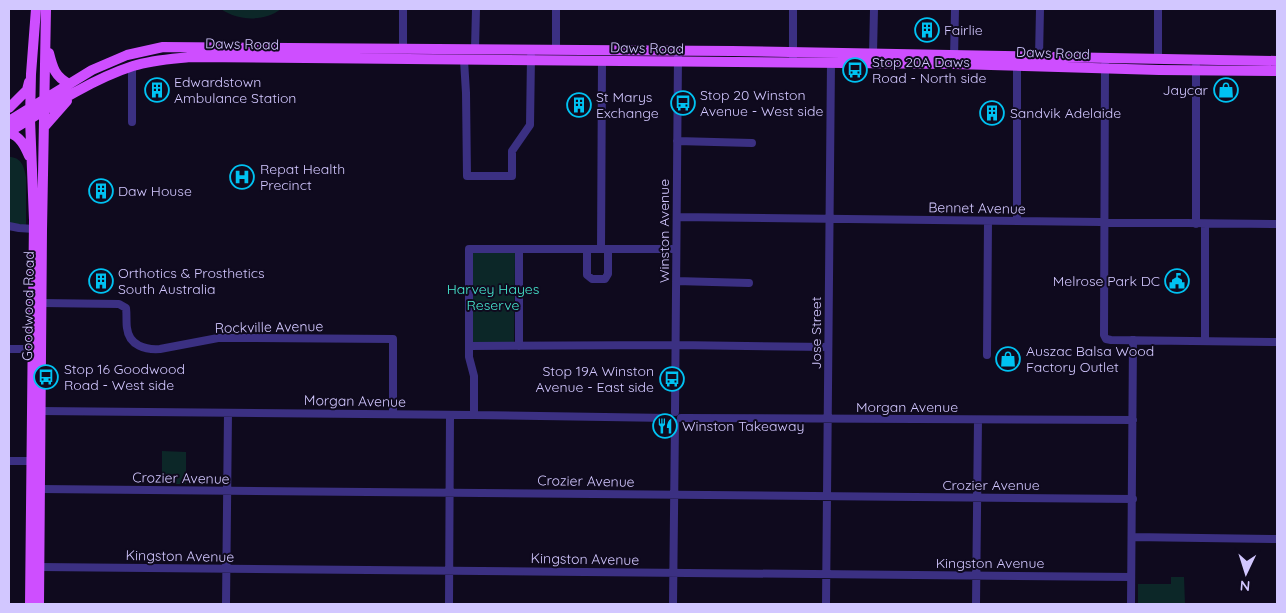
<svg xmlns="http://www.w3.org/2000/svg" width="1286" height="613" viewBox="0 0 1286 613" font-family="Quicksand,sans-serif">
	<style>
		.green { fill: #0c2728 }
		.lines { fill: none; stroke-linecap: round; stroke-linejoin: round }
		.minor { stroke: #3b3082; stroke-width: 8 }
		.major { stroke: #ce4eff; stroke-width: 10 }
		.labels { text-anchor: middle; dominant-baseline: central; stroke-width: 4; stroke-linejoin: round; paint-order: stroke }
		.poi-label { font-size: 14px; fill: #d2c7ff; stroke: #0f0a1e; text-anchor: start }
		.street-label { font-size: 14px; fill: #d2c7ff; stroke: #0f0a1e }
		.park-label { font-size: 14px; fill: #47ead1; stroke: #0f0a1e }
	</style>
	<rect width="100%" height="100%" fill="#0f0a1e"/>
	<path class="green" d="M221 9H281C264 22 238 21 221 9Z
		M9 157C21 157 24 166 26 177V225L10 224 9 223Z
		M472 252H515L514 342H472Z
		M162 451 186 452V484H162Z
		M1171 577H1184L1185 604H1138V584H1171Z"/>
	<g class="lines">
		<path class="minor" d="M556 9V49
			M403 48V9
			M475 49 476 9
			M873 53 874 9
			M793 57V9
			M1039 57 1040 9
			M954 59 955 9
			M1158 59V9
			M464 60 466 93 467 176H512V151L530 125 531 56
			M1017 65V221
			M1105 65 1104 335 1106 339 1111 340 1277 342
			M132 122V66
			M677 141 752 143
			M677 217 1277 224
			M1196 224V66
			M1205 224V341
			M9 226 19 228 34 229
			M587 249V275L592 279H605L608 274V249
			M601 249 602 61
			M676 281 749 283
			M42 303 119 304 126 308C127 315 126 322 127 328 129 346 146 350 160 349L218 338H243L393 339V414
			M469 346 676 345 828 347
			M519 346V249
			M9 349H33
			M987 355 988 221
			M40 411 474 415 669 418
			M675 412 678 56
			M474 415V376L469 357V249H676
			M681 418 1133 420
			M9 461H32
			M40 489 1133 499
			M1132 537 1277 539
			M39 567 1131 577
			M226 604 228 413
			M449 604 450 415
			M673 604 675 423
			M826 604 831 62
			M976 604 978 420
			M1131 604 1133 340"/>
		<path class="major" d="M49 53C53 69 55 76 69 84
			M9 108 27 90 29 82
			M9 121 92 70 127 55 163 47 732 51 1277 61
			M45 126 67 101
			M9 132C46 109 92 79 133 66 152 60 171 59 190 57L954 64 1159 70 1277 71
			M9 133C20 136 25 146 29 156
			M30 604 34 220 30 119 31 74 36 9
			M39 604 42 230 46 9"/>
	</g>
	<defs>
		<g id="building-ring" transform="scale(1.25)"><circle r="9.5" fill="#0f0a1e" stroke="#00c2f2" stroke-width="1.5"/><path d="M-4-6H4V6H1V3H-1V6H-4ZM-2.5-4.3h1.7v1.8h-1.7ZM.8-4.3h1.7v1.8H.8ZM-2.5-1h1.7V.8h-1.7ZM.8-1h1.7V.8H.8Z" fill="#00c2f2"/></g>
		<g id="bus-ring" transform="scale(1.25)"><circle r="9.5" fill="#0f0a1e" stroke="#00c2f2" stroke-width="1.5"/><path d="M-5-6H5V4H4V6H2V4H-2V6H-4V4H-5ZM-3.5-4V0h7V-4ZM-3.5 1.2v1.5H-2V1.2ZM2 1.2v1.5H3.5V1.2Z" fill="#00c2f2"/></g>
		<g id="shop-ring" transform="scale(1.25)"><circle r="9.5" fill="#0f0a1e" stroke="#00c2f2" stroke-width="1.5"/><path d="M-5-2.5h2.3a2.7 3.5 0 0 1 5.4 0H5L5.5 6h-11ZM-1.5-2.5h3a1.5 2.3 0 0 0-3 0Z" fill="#00c2f2"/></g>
		<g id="hospital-ring" transform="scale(1.25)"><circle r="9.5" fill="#0f0a1e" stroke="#00c2f2" stroke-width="1.5"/><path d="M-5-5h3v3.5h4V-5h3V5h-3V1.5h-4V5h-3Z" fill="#00c2f2"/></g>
		<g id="civic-ring" transform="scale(1.25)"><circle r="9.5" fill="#0f0a1e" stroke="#00c2f2" stroke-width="1.5"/><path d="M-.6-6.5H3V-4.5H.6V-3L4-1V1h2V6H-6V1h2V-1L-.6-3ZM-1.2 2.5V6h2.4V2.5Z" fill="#00c2f2"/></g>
		<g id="restaurant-ring" transform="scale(1.25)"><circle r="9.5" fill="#0f0a1e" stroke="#00c2f2" stroke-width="1.5"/><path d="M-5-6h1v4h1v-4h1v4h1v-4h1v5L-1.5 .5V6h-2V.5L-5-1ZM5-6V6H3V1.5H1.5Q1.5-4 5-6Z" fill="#00c2f2"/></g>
	</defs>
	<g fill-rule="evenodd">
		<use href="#building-ring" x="927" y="30"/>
		<use href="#bus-ring" x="855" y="70"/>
		<use href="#building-ring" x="157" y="90"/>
		<use href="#shop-ring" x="1226" y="90"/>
		<use href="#bus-ring" x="683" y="103"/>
		<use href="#building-ring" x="579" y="105"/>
		<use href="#building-ring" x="992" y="113"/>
		<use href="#hospital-ring" x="242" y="177"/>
		<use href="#building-ring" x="101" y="191"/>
		<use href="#building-ring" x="101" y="281"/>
		<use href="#civic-ring" x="1177" y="281"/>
		<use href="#shop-ring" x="1008" y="359"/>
		<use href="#bus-ring" x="46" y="377"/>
		<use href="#bus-ring" x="672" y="379"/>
		<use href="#restaurant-ring" x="665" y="426"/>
	</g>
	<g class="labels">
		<g class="poi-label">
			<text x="944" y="30">Fairlie</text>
			<text x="872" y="62">Stop 20A Daws<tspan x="872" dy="16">Road - North side</tspan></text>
			<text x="174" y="82">Edwardstown<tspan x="174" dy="16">Ambulance Station</tspan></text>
			<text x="1208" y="90" text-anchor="end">Jaycar</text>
			<text x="700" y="95">Stop 20 Winston<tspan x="700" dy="16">Avenue - West side</tspan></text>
			<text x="596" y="97">St Marys<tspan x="596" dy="16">Exchange</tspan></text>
			<text x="1010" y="113">Sandvik Adelaide</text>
			<text x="260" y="169">Repat Health<tspan x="260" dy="16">Precinct</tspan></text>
			<text x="118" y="191">Daw House</text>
			<text x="118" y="273">Orthotics &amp; Prosthetics<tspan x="118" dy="16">South Australia</tspan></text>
			<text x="1160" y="281" text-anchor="end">Melrose Park DC</text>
			<text x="1026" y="351">Auszac Balsa Wood<tspan x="1026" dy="16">Factory Outlet</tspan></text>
			<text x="64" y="369">Stop 16 Goodwood<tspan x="64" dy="16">Road - West side</tspan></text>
			<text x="654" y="371" text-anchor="end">Stop 19A Winston<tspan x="654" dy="16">Avenue - East side</tspan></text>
			<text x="682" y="426">Winston Takeaway</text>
		</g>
		<g class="street-label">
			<text transform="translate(242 44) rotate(1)">Daws Road</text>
			<text transform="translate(647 48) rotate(1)">Daws Road</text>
			<text transform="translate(1053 53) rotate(2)">Daws Road</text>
			<text transform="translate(977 208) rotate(1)">Bennet Avenue</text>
			<text transform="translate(664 231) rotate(-90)">Winston Avenue</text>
			<text transform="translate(28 306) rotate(-89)">Goodwood Road</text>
			<text transform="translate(269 327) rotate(-1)">Rockville Avenue</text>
			<text transform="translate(816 333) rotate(-90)">Jose Street</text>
			<text transform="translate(355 401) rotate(1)">Morgan Avenue</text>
			<text x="907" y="407">Morgan Avenue</text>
			<text transform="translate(181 478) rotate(1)">Crozier Avenue</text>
			<text transform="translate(586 481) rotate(1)">Crozier Avenue</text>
			<text x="991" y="485">Crozier Avenue</text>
			<text transform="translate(180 556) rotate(1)">Kingston Avenue</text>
			<text transform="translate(585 559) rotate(1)">Kingston Avenue</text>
			<text x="990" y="563">Kingston Avenue</text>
		</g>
		<g class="park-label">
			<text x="493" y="289">Harvey Hayes<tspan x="493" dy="16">Reserve</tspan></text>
		</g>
	</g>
	<rect width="1286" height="613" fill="none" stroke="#d2c7ff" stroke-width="20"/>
	<g transform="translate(1246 573) rotate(184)" stroke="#0f0a1e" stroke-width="4" paint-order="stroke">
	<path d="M0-4L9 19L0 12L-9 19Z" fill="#d2c7ff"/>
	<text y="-8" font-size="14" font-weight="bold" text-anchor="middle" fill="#d2c7ff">N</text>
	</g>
</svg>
